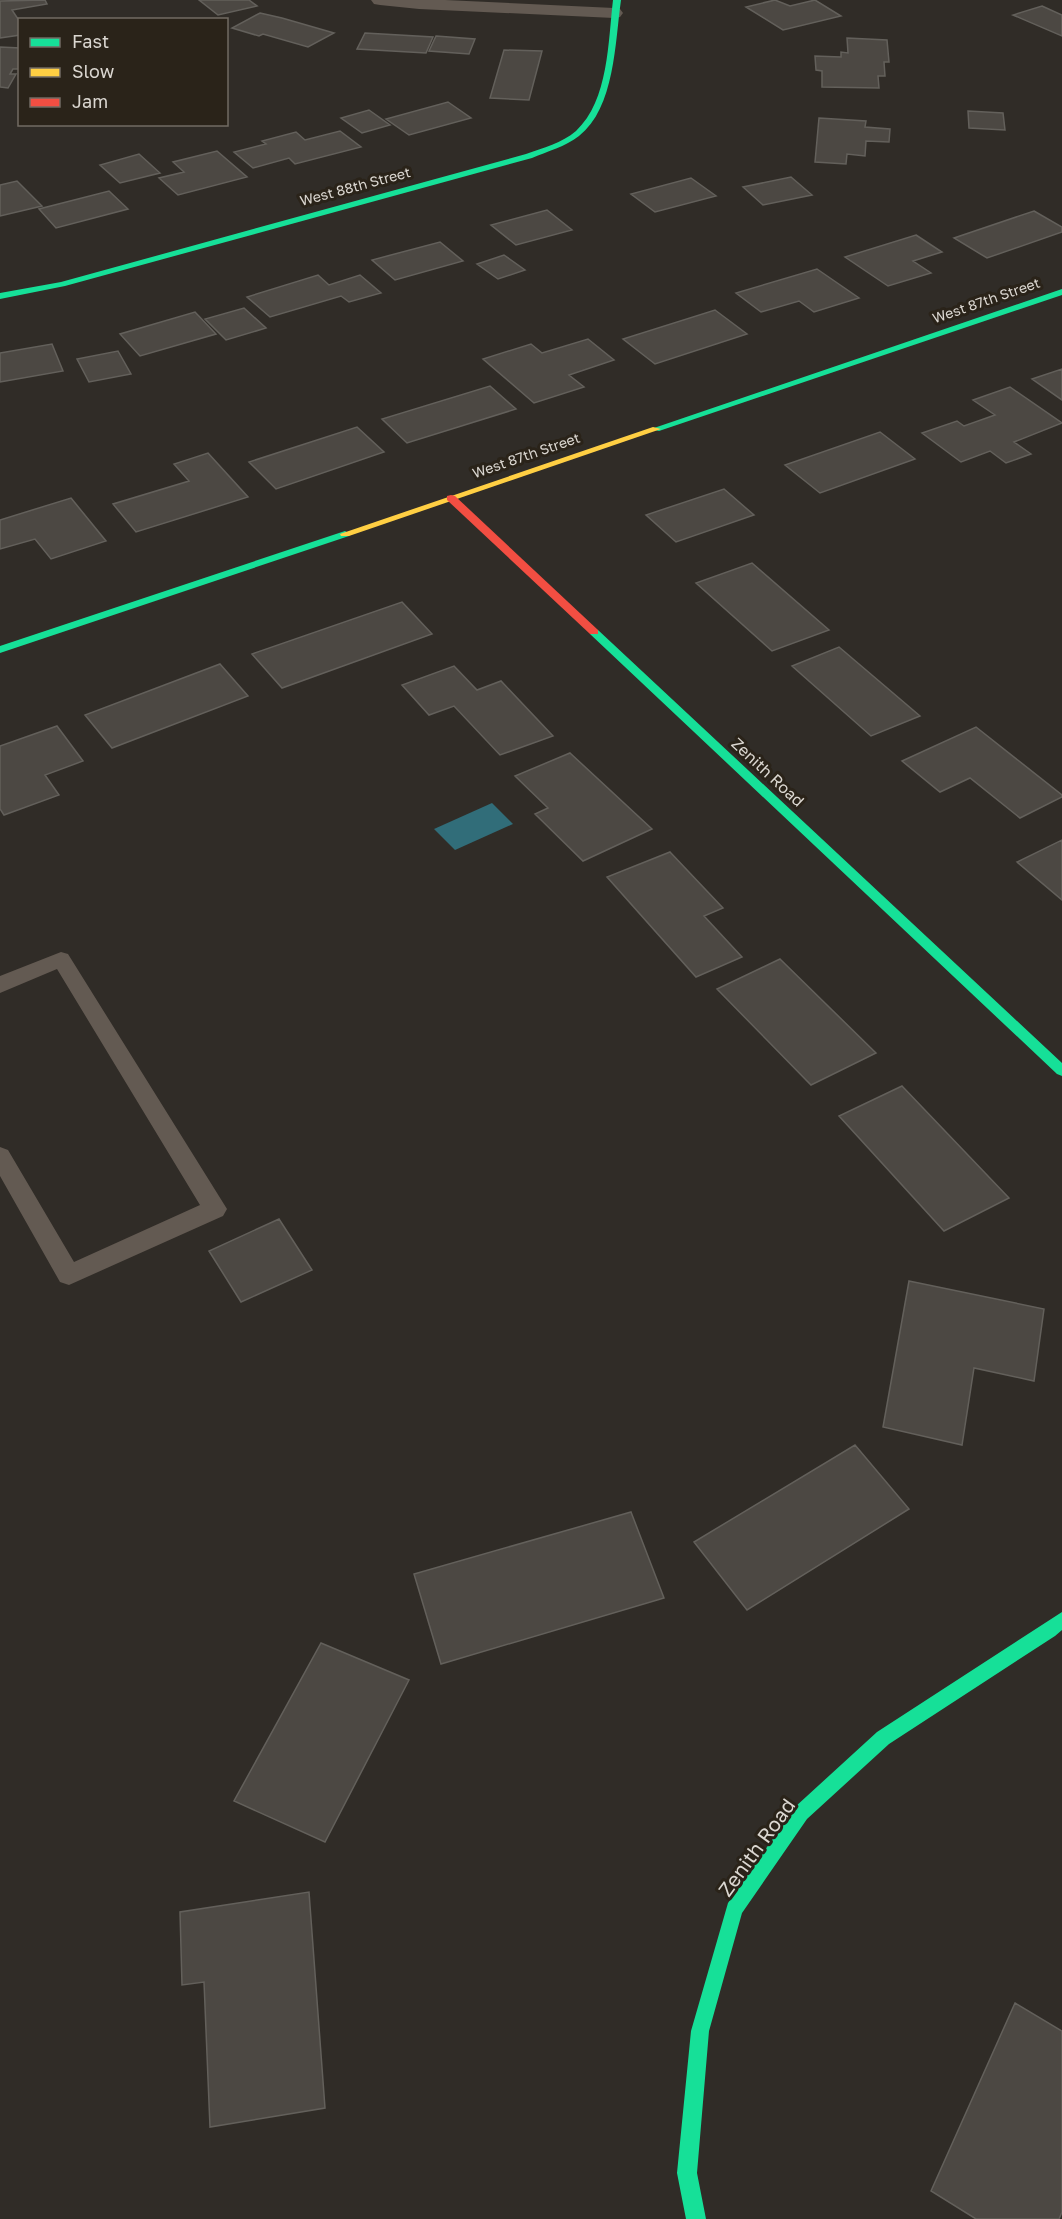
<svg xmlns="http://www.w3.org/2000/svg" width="1062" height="2219" viewBox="0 0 1062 2219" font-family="'Golos Text',sans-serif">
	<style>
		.water { fill: #316d79 }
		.building { fill: #4c4843; stroke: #63605b; stroke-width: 1.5 }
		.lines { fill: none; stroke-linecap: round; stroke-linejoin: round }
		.lane { fill: #635a52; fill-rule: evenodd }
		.street { fill: #635a52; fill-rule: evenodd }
		.fast { fill: #16e098; fill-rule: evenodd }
		.slow { fill: #ffcf43; fill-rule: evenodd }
		.jam { fill: #f24e42; fill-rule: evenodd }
		.labels { text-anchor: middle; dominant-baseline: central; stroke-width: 6; stroke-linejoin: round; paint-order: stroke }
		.far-street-label { font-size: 14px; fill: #dbd7d1; stroke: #2a2319 }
		.street-label { font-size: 16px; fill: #dbd7d1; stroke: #2a2319 }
		.near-street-label { font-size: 20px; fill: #dbd7d1; stroke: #2a2319 }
	</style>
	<rect width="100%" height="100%" fill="#302c27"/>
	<path class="water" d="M492 803 513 824 455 850 434 829Z"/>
	<path class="building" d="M45 0 47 4 12 10 20 22V35L0 38V1Z
		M199 0H249L257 6 218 15Z
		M775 0 790 6 815 0 841 16 783 30 746 7Z
		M1042 6 1062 15V36L1013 15Z
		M260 13 282 18 334 33 308 47 263 34 259 36 232 28Z
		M365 33 433 37 426 53 357 49Z
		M436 36 475 39 469 54 429 51Z
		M847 38 887 40 889 62H884L885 76H878L879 88 822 87V71L816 70 815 56 841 57V52L848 53Z
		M0 47 20 48V69H13L10 74H16L8 88 0 87Z
		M504 50 542 51 529 100 490 98Z
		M448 102 471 118 409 135 386 119Z
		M369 110 390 125 362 133 341 118Z
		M968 111 1003 113 1005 130 969 128Z
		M819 118 866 121 865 127 890 129 889 142 866 141 865 156 847 154 846 164 815 162Z
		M340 131 361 147 295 164 289 158 253 168 234 152 266 144 262 141 296 132 305 140Z
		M217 151 247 177 178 195 159 178 184 172 173 162Z
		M139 154 160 173 120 183 100 165Z
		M791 177 812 195 763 205 743 187Z
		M691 178 716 196 655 212 631 194Z
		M17 181 42 206 0 216V185Z
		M109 191 128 209 56 228 39 209Z
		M547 210 572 230 516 245 491 225Z
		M1034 211 1062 227V232L987 258 954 238Z
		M916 235 942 252 913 261 931 273 888 286 845 257Z
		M440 242 463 261 395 280 372 260Z
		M504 255 525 270 498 279 477 264Z
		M817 269 859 298 814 312 799 301 761 312 736 293Z
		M318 275 329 285 360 275 381 293 349 302 341 296 270 317 247 297Z
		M244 308 266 328 226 340 205 319Z
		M715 310 747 334 655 364 623 339Z
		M195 312 216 334 140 356 120 334Z
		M588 339 614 360 569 375 584 387 534 403 483 359 531 344 542 353Z
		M52 344 63 371 0 382V353Z
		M118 351 131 374 89 382 77 359Z
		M1062 369V400L1032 379Z
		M490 386 516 409 407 443 382 419Z
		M1010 387 1062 423 1014 442 1031 454 1006 463 990 451 961 462 922 433 957 421 964 426 995 415 973 400Z
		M357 427 384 452 276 489 249 462Z
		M880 432 915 459 820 493 785 465Z
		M208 453 248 497 136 532 113 504 189 481 174 464Z
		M724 489 754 515 676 542 646 515Z
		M71 498 106 541 51 559 35 539 0 549V520Z
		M752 563 829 630 772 651 696 583Z
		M402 602 432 634 282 688 252 654Z
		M839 647 920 716 871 736 792 666Z
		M220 664 248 696 112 748 85 715Z
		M454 666 477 690 501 681 553 736 500 755 454 706 429 715 402 685Z
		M57 726 83 761 45 775 59 795 4 815 0 809V746Z
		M976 727 1062 795V797L1020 818 970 778 940 792 902 761Z
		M570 753 652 829 583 861 535 814 548 808 515 776Z
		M1062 840V900L1017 862Z
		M670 852 723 908 704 916 742 957 696 977 607 877Z
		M780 959 876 1053 811 1085 717 989Z
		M902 1086 1009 1198 944 1231 839 1116Z
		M279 1219 312 1270 241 1302 209 1251Z
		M909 1281 1044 1309 1034 1381 974 1368 962 1445 883 1427Z
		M855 1445 909 1509 747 1610 694 1542Z
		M631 1512 664 1598 441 1664 414 1574Z
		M321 1643 409 1680 325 1842 234 1801Z
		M309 1892 325 2108 210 2127 204 1982 182 1985 180 1912Z
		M1015 2003 1062 2031V2212L1059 2219H976L931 2191Z"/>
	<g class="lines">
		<path class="lane" d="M61 952 68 954 227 1209 223 1216 69 1285 60 1282 0 1176V1147L8 1150 74 1262 200 1205 57 969 0 993V976Z"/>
		<path class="street" d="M371 0H445L614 8 620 9 623 13 620 17 614 18 419 9 380 5 374 4Z"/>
		<path class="fast" d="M613 0H621C615 42 615 108 579 136 565 147 548 151 532 158L65 286 0 299V293L61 282 526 154C543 148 562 143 576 131 609 100 608 41 613 0Z
			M1062 289V295L659 431 651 429Z
			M345 531 350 534 349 536 0 653V646Z
			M594 629 598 630 1062 1063V1076L1057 1074 590 634V630Z
			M1062 1612V1630L1055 1636 889 1744 807 1819 742 1913 709 2031 697 2173 706 2219H686L677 2173 691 2031 728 1903 795 1807 877 1732Z"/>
		<path class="slow" d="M653 427 661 429 349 536H341L340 534Z"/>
		<path class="jam" d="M451 495 455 496 598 630V634H590L447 500V496Z"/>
	</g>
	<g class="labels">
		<g class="far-street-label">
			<text transform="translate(355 186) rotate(-15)">West 88th Street</text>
			<text transform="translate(986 300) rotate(-19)">West 87th Street</text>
			<text transform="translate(526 455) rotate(-19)">West 87th Street</text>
		</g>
		<g class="street-label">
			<text transform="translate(768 772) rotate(43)">Zenith Road</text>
		</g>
		<g class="near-street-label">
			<text transform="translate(756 1847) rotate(-54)">Zenith Road</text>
		</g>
	</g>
	<rect x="18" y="18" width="210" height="108" fill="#2a2319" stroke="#716b63" stroke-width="1.5"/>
	<rect x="30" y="38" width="30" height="9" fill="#16e098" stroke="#716b63" stroke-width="1.5"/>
	<text x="72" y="48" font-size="18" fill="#dbd7d1">Fast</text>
	<rect x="30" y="68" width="30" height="9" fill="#ffcf43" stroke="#716b63" stroke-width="1.5"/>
	<text x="72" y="78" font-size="18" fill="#dbd7d1">Slow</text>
	<rect x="30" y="98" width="30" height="9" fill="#f24e42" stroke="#716b63" stroke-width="1.5"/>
	<text x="72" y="108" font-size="18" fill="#dbd7d1">Jam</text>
</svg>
